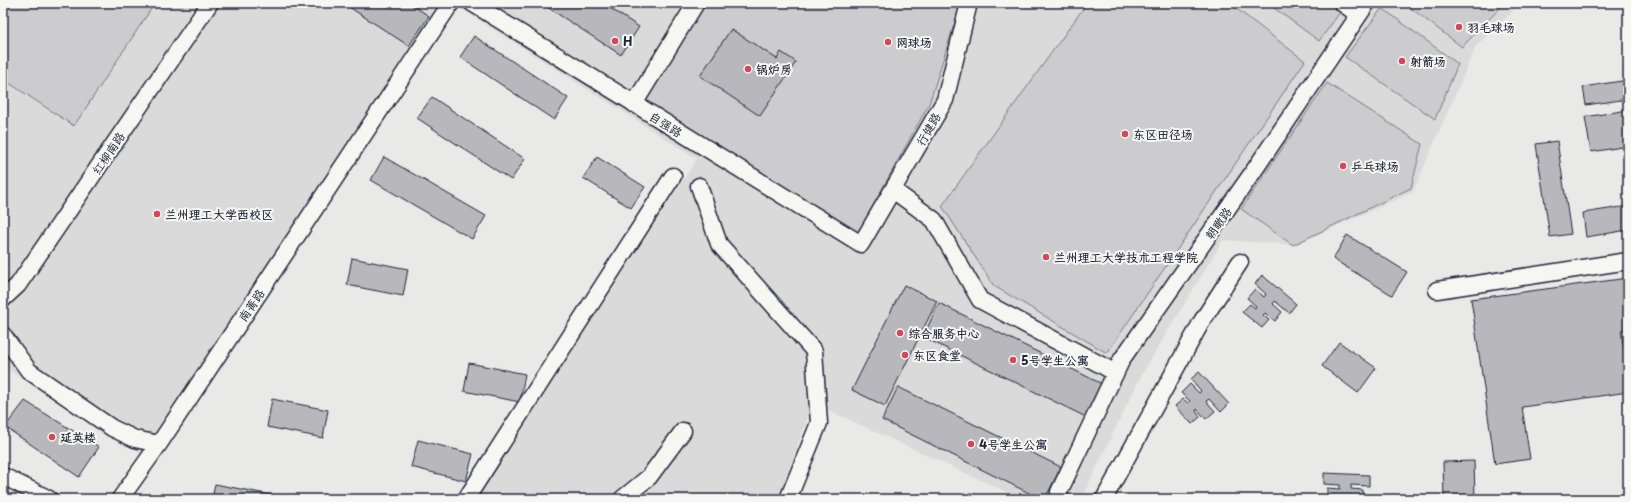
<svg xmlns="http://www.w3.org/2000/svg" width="1631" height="502" viewBox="0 0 1631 502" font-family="'Playpen Sans','LXGW WenKai TC',sans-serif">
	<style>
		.built { fill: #dadada }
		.green { fill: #ccccce; stroke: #777784 }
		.building { fill: #b8b8bc; stroke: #22223b }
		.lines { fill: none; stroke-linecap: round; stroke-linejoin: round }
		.minor-casing { stroke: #22223b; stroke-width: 19 }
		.minor { stroke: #f6f6f2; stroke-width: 16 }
		.poi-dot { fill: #d1495b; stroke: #f6f6f2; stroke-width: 1.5 }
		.labels { text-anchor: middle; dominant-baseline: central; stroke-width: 4; stroke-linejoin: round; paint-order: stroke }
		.poi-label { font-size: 12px; font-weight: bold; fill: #22223b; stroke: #f6f6f2; text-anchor: start }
		.street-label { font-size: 12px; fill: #22223b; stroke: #f6f6f2 }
	</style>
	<rect width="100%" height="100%" fill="#e9e9e7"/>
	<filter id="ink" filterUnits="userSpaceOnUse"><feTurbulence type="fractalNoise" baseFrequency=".025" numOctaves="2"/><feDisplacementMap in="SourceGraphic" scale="8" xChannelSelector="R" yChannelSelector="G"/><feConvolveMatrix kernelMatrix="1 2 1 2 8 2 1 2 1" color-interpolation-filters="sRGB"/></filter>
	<g filter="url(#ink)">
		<path class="built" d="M3 3H1513V11L1476 46 1413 192 1294 245 1223 240 1142 374 1081 499H1022L830 411 816 394 779 499H472L697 159 457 6 143 455 7 369 3 373Z"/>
		<path class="green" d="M3 3H155L74 126 3 79Z
			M706 3H961L929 104 858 233 645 102Z
			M1087 3H1229L1305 61 1107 353 994 286 942 206Z
			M1278 3H1330L1341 11 1319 41 1274 8Z
			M1404 3H1501V7L1462 47Z
			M1382 8 1458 64 1435 119 1345 57Z
			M1327 83 1422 144 1411 188 1293 245 1241 209Z"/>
		<path class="building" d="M343 3H409L429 16 409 46Z
			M541 3H602L639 27 621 55Z
			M731 29 777 59 781 52 796 62 760 116 700 76Z
			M474 36 568 98 554 120 460 57Z
			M1628 80V99L1586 105 1583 87Z
			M432 97 525 159 511 180 417 118Z
			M1628 110V146L1591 152 1585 117Z
			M1557 141 1571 234 1550 237 1536 144Z
			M384 157 486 216 472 239 371 180Z
			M597 157 645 187 631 208 583 178Z
			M1628 206V230L1586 237 1583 213Z
			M1347 235 1407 272 1392 295 1333 259Z
			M352 258 408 269 403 296 347 285Z
			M1262 275 1296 304 1289 313 1275 301 1273 304 1282 312 1275 321 1265 313 1263 315 1269 320 1262 328 1242 312 1250 304 1255 308 1256 306 1247 298 1255 289 1264 297 1266 294 1255 284Z
			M1628 278V329L1621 330 1628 379V392L1522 407 1530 459 1495 464 1471 299Z
			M904 285 937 301 885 406 852 390Z
			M939 303 1102 384 1086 417 923 337Z
			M1339 342 1376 368 1358 393 1322 366Z
			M469 363 525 374 520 402 464 391Z
			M1199 372 1229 404 1221 412 1209 399 1206 401 1215 411 1206 419 1197 409 1196 411 1200 417 1192 424 1175 406 1183 399 1188 403 1190 401 1181 393 1190 384 1199 393 1201 391 1191 379Z
			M898 387 1061 467 1045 499H1041L882 420Z
			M272 399 328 410 323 438 267 427Z
			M25 401 99 447 79 477 5 427Z
			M418 440 473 454 466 481 411 467Z
			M1474 461 1475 499H1444L1443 462Z
			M1324 473 1369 475V486L1351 485V489L1363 490V499H1327V488L1340 489V485L1324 484Z
			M215 484 271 495V499H212Z"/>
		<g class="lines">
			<g class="minor-casing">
				<path id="minor" d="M472 3 861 244 945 100 969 3
					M1342 3 1359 15
					M634 104 696 3
					M699 186 719 244 814 351 819 423 788 499
					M893 190 934 220 980 300 1116 373
					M1437 290 1628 261
					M3 299 18 285 210 3
					M3 335 29 371 112 428 135 439 159 444 451 3
					M3 476 49 499
					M1059 492 1122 359 1253 172 1367 3
					M120 499 159 444
					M466 499 673 176
					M622 499 649 477 683 431
					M1104 499 1202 321 1240 262"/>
			</g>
			<use href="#minor" class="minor"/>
		</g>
	</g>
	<g class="poi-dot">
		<circle cx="1459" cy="27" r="4"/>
		<circle cx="615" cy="41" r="4"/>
		<circle cx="888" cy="42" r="4"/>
		<circle cx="1402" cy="61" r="4"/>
		<circle cx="748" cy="69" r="4"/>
		<circle cx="1125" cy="134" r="4"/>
		<circle cx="1343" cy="166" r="4"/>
		<circle cx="157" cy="214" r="4"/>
		<circle cx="1046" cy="257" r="4"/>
		<circle cx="900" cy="333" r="4"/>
		<circle cx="905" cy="355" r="4"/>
		<circle cx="1013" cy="360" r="4"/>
		<circle cx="52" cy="437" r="4"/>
		<circle cx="971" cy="444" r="4"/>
	</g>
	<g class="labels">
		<g class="poi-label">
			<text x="1467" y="27">羽毛球场</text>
			<text x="623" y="41">H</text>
			<text x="896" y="42">网球场</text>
			<text x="1410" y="61">射箭场</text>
			<text x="756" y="69">锅炉房</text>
			<text x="1133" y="134">东区田径场</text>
			<text x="1351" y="166">乒乓球场</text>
			<text x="165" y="214">兰州理工大学西校区</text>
			<text x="1054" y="257">兰州理工大学技术工程学院</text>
			<text x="908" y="333">综合服务中心</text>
			<text x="913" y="355">东区食堂</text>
			<text x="1021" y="360">5号学生公寓</text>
			<text x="60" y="437">延英楼</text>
			<text x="979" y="444">4号学生公寓</text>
		</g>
		<g class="street-label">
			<text transform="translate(666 124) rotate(32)">自强路</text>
			<text transform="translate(928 129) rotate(-60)">行健路</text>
			<text transform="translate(108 153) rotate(-56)">红柳南路</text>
			<text transform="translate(1218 223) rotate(-55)">朝瞰路</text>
			<text transform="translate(251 305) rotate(-56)">南菁路</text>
		</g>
	</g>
	<rect width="1631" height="502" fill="none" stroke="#f6f6f2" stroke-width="16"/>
	<rect x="8" y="8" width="1615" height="486" fill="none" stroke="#22223b" stroke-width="1.5" filter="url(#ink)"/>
</svg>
